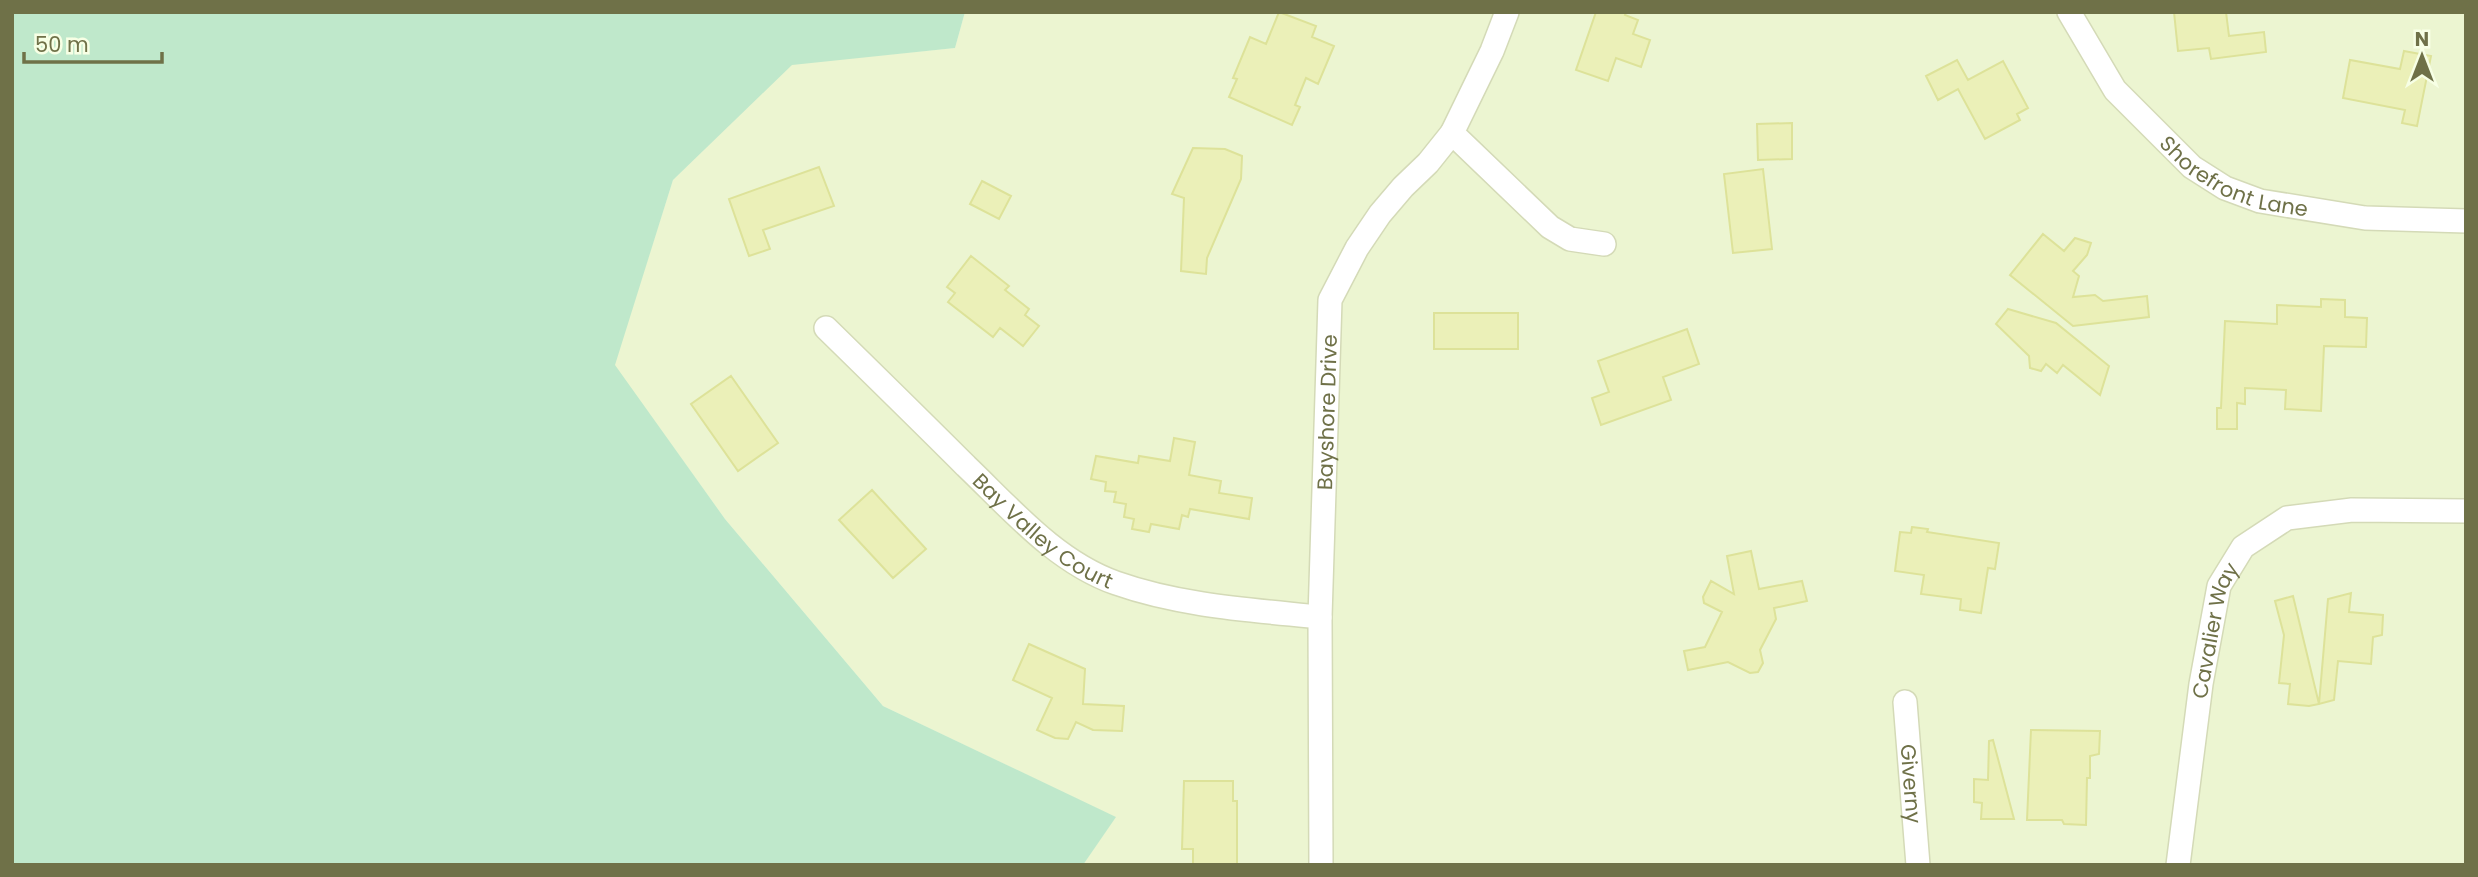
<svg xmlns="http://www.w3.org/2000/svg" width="2478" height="877" viewBox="0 0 2478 877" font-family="Poppins,sans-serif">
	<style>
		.residential { fill: #ecf5d1 }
		.green { fill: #bfe8cb }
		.building { fill: #ebf0b8; stroke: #dde299; stroke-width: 2 }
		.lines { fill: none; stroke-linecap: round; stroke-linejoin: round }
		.minor-casing { stroke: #d4dab7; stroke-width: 26 }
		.minor { stroke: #fff; stroke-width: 23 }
		.labels { text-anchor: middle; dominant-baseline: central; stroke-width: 6; stroke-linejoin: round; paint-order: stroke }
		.street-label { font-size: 21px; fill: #6f7148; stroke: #f7ffe5 }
	</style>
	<rect width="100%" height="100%" fill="#f3fbe0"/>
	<path class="residential" d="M965 12H2466V865H1083L1115 817 883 706 725 519 614 365 673 180 792 64 955 48Z"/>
	<path class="green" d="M12 12H965L955 48 792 65 673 180 615 365 725 519 883 706 1116 817 1083 865H12Z"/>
	<path class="building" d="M1279 12 1316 26 1312 37 1334 46 1318 84 1306 78 1295 105 1300 107 1292 125 1229 97 1237 79 1233 78 1250 37 1266 44Z
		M1596 12H1626L1625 15 1638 20 1633 34 1650 40 1641 67 1616 58 1608 81 1576 70Z
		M2174 12H2226L2229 36 2264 32 2266 52 2211 59 2209 48 2178 51Z
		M2404 51 2431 56 2417 126 2402 123 2405 110 2343 98 2350 60 2400 69Z
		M1957 60 1968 80 2003 61 2028 108 2017 114 2020 120 1985 139 1958 89 1938 100 1926 76Z
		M1792 123V159L1758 160 1757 124Z
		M1193 148 1225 149 1242 156 1241 179 1207 258 1206 274 1181 271 1184 198 1172 194Z
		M819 167 834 206 763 230 770 249 749 256 729 199Z
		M1763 169 1772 249 1733 253 1724 174Z
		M982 181 1011 196 999 219 970 204Z
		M2043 234 2064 251 2075 238 2091 243 2087 255 2073 271 2079 276 2073 297 2095 295 2103 301 2147 296 2149 317 2073 326 2010 275Z
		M971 256 1009 286 1005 290 1029 309 1025 315 1039 326 1023 346 1000 328 993 337 948 302 955 293 947 287Z
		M2321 299 2345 300V317L2367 318 2366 347 2324 346 2321 411 2285 409 2286 390 2245 388V404L2237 403V429H2217V408H2221L2225 321 2277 324V305L2321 307Z
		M2008 309 2056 323 2109 366 2100 395 2063 365 2057 373 2046 364 2041 371 2030 368 2029 356 1996 324Z
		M1434 313H1518V349H1434Z
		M1687 329 1699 364 1663 377 1671 400 1601 425 1592 398 1609 392 1598 361Z
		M731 376 778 443 738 471 691 404Z
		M1174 438 1195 442 1189 475 1221 481 1219 493 1252 498 1249 519 1190 509 1188 517 1182 515 1179 529 1151 524 1149 532 1132 529 1134 519 1124 517 1126 504 1114 502 1116 492 1105 491 1106 482 1091 479 1096 456 1138 463 1139 456 1170 461Z
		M872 490 926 549 893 578 839 520Z
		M1912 527 1928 529 1927 532 1999 543 1995 569 1988 568 1981 613 1960 610 1961 599 1921 594 1924 575 1895 571 1900 532 1911 533Z
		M1751 551 1759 589 1802 581 1807 601 1774 608 1776 619 1760 650 1763 663 1758 672 1750 673 1728 662 1688 670 1684 651 1705 647 1722 612 1704 603 1703 597 1711 581 1734 594 1727 556Z
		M2351 593 2349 612 2383 615 2382 635 2373 637 2371 664 2338 661 2334 700 2319 704 2328 599Z
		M2293 596 2319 704 2309 706 2288 704 2290 684 2279 683 2284 635 2275 601Z
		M1029 644 1085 669 1083 704 1124 706 1122 731 1093 730 1076 722 1068 739 1055 738 1037 730 1052 698 1013 680Z
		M2031 730 2100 731 2099 754 2090 756V778H2087L2086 825 2064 824 2062 820H2027Z
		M1993 740 2014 819H1981L1982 803 1974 802V779L1988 780 1989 741Z
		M1184 781H1233V801H1237V865H1193V849H1182Z"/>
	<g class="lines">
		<g class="minor-casing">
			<g id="minor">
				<path id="s1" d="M2069 12 2115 90 2192 167 2225 188 2260 201 2365 218 2466 221"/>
				<path d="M1452 133 1550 227 1570 239 1604 244"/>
				<path id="s2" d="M826 328C873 374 920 420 966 466 1011 509 1056 562 1116 583 1181 606 1252 610 1320 617"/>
				<path id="s3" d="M1905 702 1918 865"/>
				<path id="s4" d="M1321 865 1320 617 1330 300 1357 248 1380 214 1403 187 1428 163 1452 133 1492 51 1507 12"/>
				<path id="s5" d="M2178 865 2201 684 2219 586 2243 547 2287 518 2352 510 2466 511"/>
			</g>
		</g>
		<use href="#minor" class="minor"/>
	</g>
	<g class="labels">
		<g class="street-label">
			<text stroke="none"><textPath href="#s1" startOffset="242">Shorefront Lane</textPath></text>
			<text stroke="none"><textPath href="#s4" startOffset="453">Bayshore Drive</textPath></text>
			<text stroke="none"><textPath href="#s2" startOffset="298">Bay Valley Court</textPath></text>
			<text stroke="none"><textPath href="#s5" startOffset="238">Cavalier Way</textPath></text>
			<text stroke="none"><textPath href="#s3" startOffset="82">Giverny</textPath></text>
		</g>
	</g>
	<rect width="2478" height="877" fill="none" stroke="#6f7148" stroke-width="28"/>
	<g transform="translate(2422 56)" stroke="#f7ffe5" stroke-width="5" paint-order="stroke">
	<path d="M0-5L12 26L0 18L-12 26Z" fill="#6f7148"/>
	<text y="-10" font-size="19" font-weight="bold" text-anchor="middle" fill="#6f7148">N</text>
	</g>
	<path d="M24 52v10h138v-10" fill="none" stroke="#6f7148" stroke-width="3.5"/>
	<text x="35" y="52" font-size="21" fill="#6f7148" stroke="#f7ffe5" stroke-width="5" paint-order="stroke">50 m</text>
</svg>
